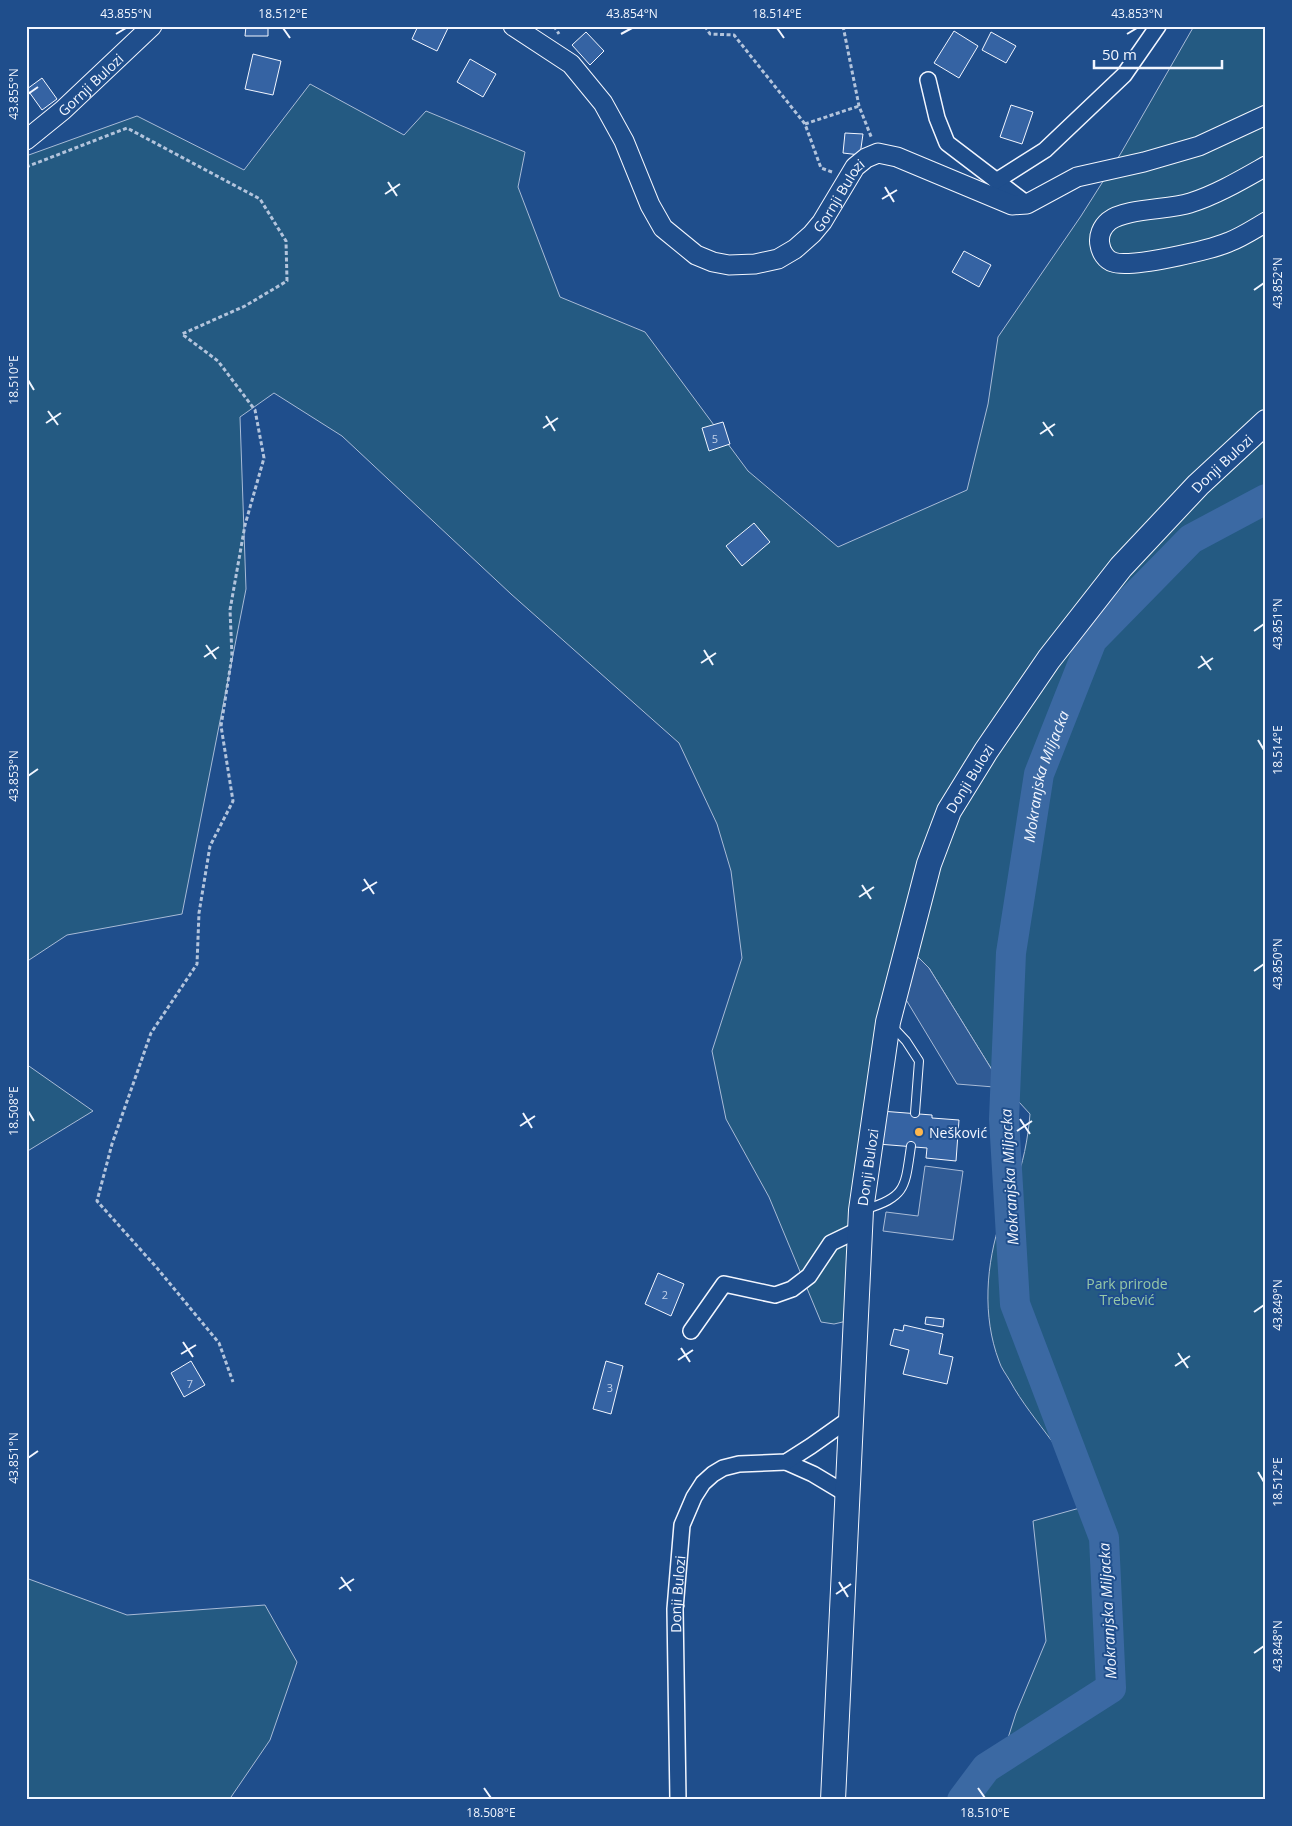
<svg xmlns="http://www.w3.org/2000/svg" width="1292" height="1826" viewBox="0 0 1292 1826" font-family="'Open Sans',sans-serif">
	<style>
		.green { fill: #245a82; stroke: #a8bbd7 }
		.parking { fill: #305b95; stroke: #a8bbd7 }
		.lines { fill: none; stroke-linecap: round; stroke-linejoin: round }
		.river { stroke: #3b69a3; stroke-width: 30 }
		.building { fill: #3563a3; stroke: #f2f6ff }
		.service-casing { stroke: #f2f6ff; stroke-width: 10 }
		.minor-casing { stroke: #f2f6ff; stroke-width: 18 }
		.tertiary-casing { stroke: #f2f6ff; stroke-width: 21 }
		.primary-casing { stroke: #f2f6ff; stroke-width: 26 }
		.path { stroke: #b3c4dc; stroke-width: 3; stroke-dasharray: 4 2.5; stroke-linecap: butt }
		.service { stroke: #1f4e8c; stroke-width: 8 }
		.minor { stroke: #1f4e8c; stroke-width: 15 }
		.tertiary { stroke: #1f4e8c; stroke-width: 19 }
		.primary { stroke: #1f4e8c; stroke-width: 24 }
		.ticks { fill: none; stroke: #f2f6ff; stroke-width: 2 }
		.poi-dot { fill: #ffb74d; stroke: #1f4e8c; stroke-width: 2 }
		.labels { text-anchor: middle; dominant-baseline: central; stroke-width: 4; stroke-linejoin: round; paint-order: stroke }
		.number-label { font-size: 11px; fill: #c3d1e8 }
		.street-label { font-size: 14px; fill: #f2f6ff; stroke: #1f4e8c }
		.poi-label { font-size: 14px; fill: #f2f6ff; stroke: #1f4e8c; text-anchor: start }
		.park-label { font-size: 14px; fill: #97c8a6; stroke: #1f4e8c }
		.water-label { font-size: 15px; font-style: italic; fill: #f2f6ff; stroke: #1f4e8c }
		.neatline { fill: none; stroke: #f2f6ff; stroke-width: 2 }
		.ticks-label { font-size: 12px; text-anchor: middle; fill: #f2f6ff }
	</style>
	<rect width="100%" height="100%" fill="#1f4e8c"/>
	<path class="green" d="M1194 26H1266V1800H954L978 1776 1001 1760 1016 1713 1046 1641 1033 1521 1087 1506C1074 1459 1033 1423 1010 1381 1006 1374 1001 1368 999 1361 982 1316 986 1264 1001 1219 1004 1208 1011 1198 1014 1188 1023 1164 1028 1139 1030 1114L997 1078 929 968 919 958 886 1052 864 1317 834 1324 821 1322 769 1197 726 1119 712 1051 742 958 731 871 717 824 679 743 511 594 342 436 274 393 240 417 246 589 182 914 67 935 26 962V156L137 116 244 170 310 84 404 135 426 111 525 152 518 187 560 297 645 332 748 471 838 547 967 490 988 404 998 337 1081 216 1121 153Z
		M26 1064 93 1111 26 1152Z
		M26 1578 127 1615 265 1605 297 1662 270 1740 229 1800H26Z"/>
	<path class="parking" d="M911 954 919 958 929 968 997 1078 994 1087 957 1084 902 993Z
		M925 1166 963 1171 953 1240 883 1231 886 1212 918 1216Z"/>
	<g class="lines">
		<path class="river" id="s1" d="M962 1800 986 1768 1111 1688 1104 1538 1015 1304 1004 1119 1011 953 1039 774 1092 640 1191 539 1266 499"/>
	</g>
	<path class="building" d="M246 26H268V36H245Z
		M418 26H449L437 51 412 39Z
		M954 31 978 46 959 78 934 63Z
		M586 32 604 51 590 65 572 45Z
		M991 32 1016 46 1006 63 982 50Z
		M253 54 281 61 273 95 245 89Z
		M470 59 496 74 483 97 457 82Z
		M42 78 57 99 42 110 27 89Z
		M1011 105 1033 112 1022 144 1000 137Z
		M845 133 863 134 860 155 843 153Z
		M964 251 991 265 979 287 952 272Z
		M723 422 730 444 709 451 702 428Z
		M754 523 770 542 742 566 726 546Z
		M881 1111 932 1115V1118L959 1120 956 1161 926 1158 927 1148 878 1144Z
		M658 1273 684 1284 671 1316 645 1304Z
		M926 1317 944 1319 943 1327 925 1324Z
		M904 1325 943 1334 939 1354 953 1357 947 1384 903 1374 909 1350 890 1345 894 1329 903 1331Z
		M191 1361 205 1385 184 1397 171 1373Z
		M606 1361 623 1366 611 1414 593 1409Z"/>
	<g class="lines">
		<g class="service-casing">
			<path id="service" d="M891 1025 906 1041 919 1061 915 1113
				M866 1209C907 1197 905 1186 911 1146"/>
		</g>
		<g class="minor-casing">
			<g id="minor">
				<path d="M928 80 937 118 947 143 1027 204"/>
				<path d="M996 181 1045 150 1124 75 1158 26"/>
				<path d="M691 1331 724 1284 775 1295 792 1289 809 1276 831 1243 860 1229"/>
				<path d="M786 1462 813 1474 848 1495"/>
				<path id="s2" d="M678 1800 675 1609 682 1525 694 1497 703 1483 713 1474 723 1468 739 1464 786 1462 811 1446 852 1417"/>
			</g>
		</g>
		<g class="tertiary-casing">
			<g id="tertiary">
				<path id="s3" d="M513 26 571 64 603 103 624 141 650 205 663 228 696 255 713 262 729 265 755 264 778 259 795 249 812 234 822 222 855 167 866 158 878 153 897 157 1012 205 1027 204 1077 177 1144 162 1199 146 1266 115"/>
				<path id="s4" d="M26 140 63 110 152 26"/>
				<path d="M1266 166C1243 179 1216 195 1190 203 1169 210 1126 208 1109 221 1102 227 1098 236 1100 245 1101 252 1106 260 1113 262 1129 269 1210 250 1229 242 1242 237 1254 229 1266 222"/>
			</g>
		</g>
		<g class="primary-casing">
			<g id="primary">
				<path id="s5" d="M833 1800 861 1210 888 1022 929 864 949 811 986 751 1049 659 1121 567 1198 485 1266 422"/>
			</g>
		</g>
		<path class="path" d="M554 26 559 34
			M705 26 710 34 734 35 805 124
			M843 26 859 106 872 139
			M26 167 127 128 260 199 286 241 287 281 245 306 182 334 218 361 255 410 264 458 245 525 230 610 232 656 221 726 233 801 210 846 199 913 197 964 151 1033 112 1144 97 1201 157 1268 219 1343 233 1382
			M832 172 821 168 805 124 859 106"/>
		<use href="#service" class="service"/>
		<use href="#minor" class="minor"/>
		<use href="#tertiary" class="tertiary"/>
		<use href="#primary" class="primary"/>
	</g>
	<path class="ticks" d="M283 28 290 38M777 28 784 38M116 34 126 28M621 34 632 28M1127 34 1137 28M28 94 38 87M388 182 397 196M885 187 894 202M385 194 400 184M882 199 897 190M1254 290 1264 283M28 380 34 390M48 411 58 425M546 416 555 431M1043 422 1053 436M46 423 61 413M543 428 558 418M1040 434 1055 424M1254 631 1264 624M206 645 216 659M704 650 713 665M1201 656 1211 670M204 657 219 647M701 663 716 653M1198 668 1213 658M1258 740 1264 750M28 776 38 769M364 879 374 894M862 885 871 899M362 891 377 882M859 897 874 887M1254 971 1264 964M28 1111 34 1121M523 1113 532 1128M1020 1119 1030 1134M520 1126 535 1116M1017 1131 1032 1121M1254 1312 1264 1305M183 1342 193 1357M681 1348 690 1362M1178 1353 1188 1368M181 1354 196 1345M678 1360 693 1350M1175 1366 1190 1356M28 1458 38 1451M1258 1472 1264 1482M341 1577 351 1591M839 1582 848 1597M339 1589 354 1579M836 1594 851 1584M1254 1653 1264 1646M484 1788 491 1798M978 1788 985 1798"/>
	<circle class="poi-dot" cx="919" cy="1132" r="5"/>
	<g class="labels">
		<g class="number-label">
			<text x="715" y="438">5</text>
			<text x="665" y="1294">2</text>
			<text x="190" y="1383">7</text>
			<text x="610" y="1387">3</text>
		</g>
		<g class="street-label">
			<text stroke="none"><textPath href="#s4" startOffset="85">Gornji Bulozi</textPath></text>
			<text stroke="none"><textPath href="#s3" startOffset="475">Gornji Bulozi</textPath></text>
			<text stroke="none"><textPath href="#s5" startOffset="1444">Donji Bulozi</textPath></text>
			<text stroke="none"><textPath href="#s5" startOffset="1039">Donji Bulozi</textPath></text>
			<text stroke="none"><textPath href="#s5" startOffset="634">Donji Bulozi</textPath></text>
			<text stroke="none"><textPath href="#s2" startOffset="206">Donji Bulozi</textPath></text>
		</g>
		<g class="poi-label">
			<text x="929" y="1132">Nešković</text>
		</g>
		<g class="park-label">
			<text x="1127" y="1283">Park prirode<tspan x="1127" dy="16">Trebević</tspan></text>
		</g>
		<g class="water-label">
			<text stroke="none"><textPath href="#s1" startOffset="1121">Mokranjska Miljacka</textPath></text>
			<text transform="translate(1009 1177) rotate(-93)">Mokranjska Miljacka</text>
			<text transform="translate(1107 1611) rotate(-93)">Mokranjska Miljacka</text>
		</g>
	</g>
	<rect width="1292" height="1826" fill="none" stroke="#1f4e8c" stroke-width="55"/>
	<path d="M1094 60v8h128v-8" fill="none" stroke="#f2f6ff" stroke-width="2.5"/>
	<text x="1102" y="60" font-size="15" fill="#f2f6ff" stroke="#1f4e8c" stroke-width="4" paint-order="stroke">50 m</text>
	<rect x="28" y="28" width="1236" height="1770" class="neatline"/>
	<g class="ticks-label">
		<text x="126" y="18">43.855°N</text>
		<text x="283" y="18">18.512°E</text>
		<text x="632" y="18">43.854°N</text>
		<text x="777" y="18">18.514°E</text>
		<text x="1137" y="18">43.853°N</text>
		<text transform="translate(14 94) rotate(-90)" y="4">43.855°N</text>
		<text transform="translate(1278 283) rotate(-90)" y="4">43.852°N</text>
		<text transform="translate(14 380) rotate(-90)" y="4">18.510°E</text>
		<text transform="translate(1278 624) rotate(-90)" y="4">43.851°N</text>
		<text transform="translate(1278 750) rotate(-90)" y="4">18.514°E</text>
		<text transform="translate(14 776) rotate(-90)" y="4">43.853°N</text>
		<text transform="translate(1278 964) rotate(-90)" y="4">43.850°N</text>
		<text transform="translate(14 1111) rotate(-90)" y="4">18.508°E</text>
		<text transform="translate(1278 1305) rotate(-90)" y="4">43.849°N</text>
		<text transform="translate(14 1458) rotate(-90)" y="4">43.851°N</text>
		<text transform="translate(1278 1482) rotate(-90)" y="4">18.512°E</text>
		<text transform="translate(1278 1646) rotate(-90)" y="4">43.848°N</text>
		<text x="491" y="1817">18.508°E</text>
		<text x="985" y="1817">18.510°E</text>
	</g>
</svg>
